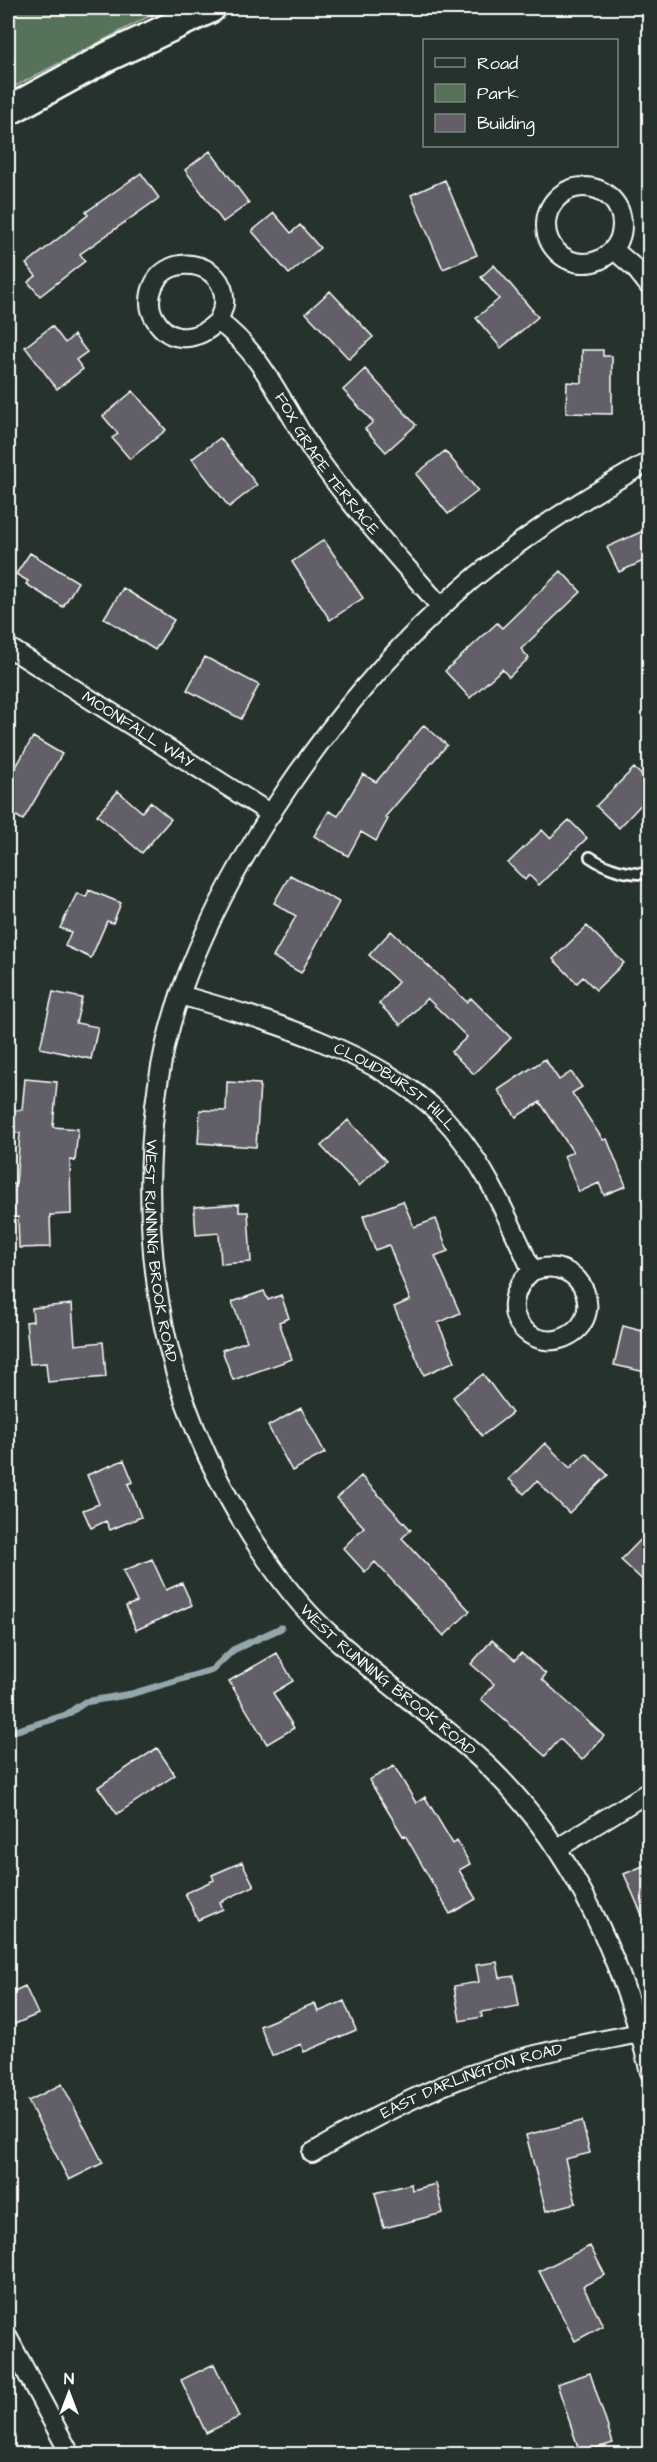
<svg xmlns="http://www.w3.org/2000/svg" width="657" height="2462" viewBox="0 0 657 2462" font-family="'Architects Daughter',sans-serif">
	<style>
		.green { fill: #577259; stroke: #abb8ac; stroke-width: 1.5 }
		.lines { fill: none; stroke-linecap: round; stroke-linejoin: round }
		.stream { stroke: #94a7ab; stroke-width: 7 }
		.building { fill: #635e68; stroke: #fff; stroke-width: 1.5 }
		.service-casing { stroke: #fff; stroke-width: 14 }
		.minor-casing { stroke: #fff; stroke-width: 22 }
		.primary-casing { stroke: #fff; stroke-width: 33 }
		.service { stroke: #26332d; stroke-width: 9 }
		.minor { stroke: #26332d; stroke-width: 18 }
		.primary { stroke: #26332d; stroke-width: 28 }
		.labels { text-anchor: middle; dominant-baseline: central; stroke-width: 6; stroke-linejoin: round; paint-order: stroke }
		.street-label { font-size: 16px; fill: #fff; stroke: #26332d }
	</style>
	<rect width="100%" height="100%" fill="#26332d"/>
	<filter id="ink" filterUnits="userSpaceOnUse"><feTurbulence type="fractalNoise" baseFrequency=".0167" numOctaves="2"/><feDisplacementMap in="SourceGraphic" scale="12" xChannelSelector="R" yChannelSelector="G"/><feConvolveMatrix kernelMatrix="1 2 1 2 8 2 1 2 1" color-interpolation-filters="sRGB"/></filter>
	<g filter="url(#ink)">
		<path class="green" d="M8 8H165L8 90Z"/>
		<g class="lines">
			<path class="stream" d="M8 1733 66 1715 85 1702 131 1694 212 1670 233 1650 281 1628"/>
		</g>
		<path class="building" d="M210 151 249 203 223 222 185 170Z
			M141 173 159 198 80 254 85 261 40 296 28 282 36 276 26 264 88 215 86 212Z
			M445 180 477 255 443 269 411 195Z
			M274 213 291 233 300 225 320 248 289 274 252 231Z
			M494 265 538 317 501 348 476 318 499 299 481 277Z
			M330 291 373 337 349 359 306 313Z
			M52 326 65 343 74 335 87 352 76 360 83 369 57 389 25 347Z
			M582 350H603V356H612V414L566 413 567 382 582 383Z
			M365 369 416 425 386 452 365 429 373 422 343 390Z
			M133 391 166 430 130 459 112 438 118 434 103 416Z
			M220 438 257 485 229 507 192 459Z
			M445 451 478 491 448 514 416 474Z
			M650 528V558L619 572 607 547Z
			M324 540 363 598 330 620 292 562Z
			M30 553 78 582 63 607 26 584 28 581 16 574Z
			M561 571 581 592 521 649 529 658 509 677 502 669 470 698 445 671 497 623 502 628Z
			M123 588 174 620 155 650 104 618Z
			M205 657 259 685 241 719 187 690Z
			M424 725 447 745 385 817 388 819 376 841 361 832 348 856 314 836 329 811 338 816 363 774 376 782Z
			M33 737 62 754 23 820 8 811V781Z
			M634 768 650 783V795L619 828 596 806Z
			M118 791 142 812 150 802 171 819 142 853 97 815Z
			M569 820 587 838 539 885 529 875 525 880 508 863 542 830 550 838Z
			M290 875 339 902 301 973 273 957 296 916 274 903Z
			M89 890 121 903 113 923 107 921 91 958 65 946 71 932 60 928 77 893 86 897Z
			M587 926 624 963 596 990 583 977 577 983 553 959Z
			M391 931 467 1002 471 998 511 1038 474 1074 451 1052 467 1037 427 998 401 1025 379 1004 398 982 369 955Z
			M53 992 82 998 76 1023 98 1027 91 1059 40 1048Z
			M545 1059 559 1080 571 1072 582 1087 572 1093 603 1140 607 1139 626 1186 604 1195 599 1183 579 1192 564 1156 573 1152 540 1102 516 1117 498 1090Z
			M25 1079 57 1082 53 1127 78 1129 75 1161 70 1160 71 1214 50 1215 51 1247 19 1248 18 1217 8 1218V1184H16L20 1133 8 1132V1109L22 1110Z
			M227 1082 260 1084 256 1147 198 1143 200 1110 226 1111Z
			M348 1120 386 1161 359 1186 321 1146Z
			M403 1201 414 1227 436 1219 448 1251 435 1256 460 1313 438 1323 455 1361 424 1375 394 1307 410 1300 389 1245 375 1250 363 1216Z
			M239 1204V1212H248L251 1262 221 1264 219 1233 196 1235 194 1207Z
			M264 1291 268 1300 281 1295 289 1318 279 1322 292 1359 233 1380 222 1350 247 1341 232 1302Z
			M72 1304 75 1345 103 1342 106 1377 48 1382 46 1363 30 1364 26 1322 33 1321 32 1308Z
			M623 1326 650 1333V1373L614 1365Z
			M483 1374 512 1413 482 1436 453 1397Z
			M301 1408 325 1453 292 1471 268 1426Z
			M545 1443 570 1468 586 1453 608 1475 569 1513 537 1481 524 1494 509 1479Z
			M124 1460 133 1482 128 1484 141 1517 110 1530 106 1521 91 1528 83 1510 99 1504 87 1475Z
			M361 1476 411 1530 402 1538 470 1611 444 1636 375 1562 365 1572 343 1548 364 1527 337 1498Z
			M650 1530V1587L621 1560Z
			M152 1559 166 1590 182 1583 192 1605 136 1630 126 1606 137 1602 123 1571Z
			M492 1640 515 1660 521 1653 546 1674 542 1679 604 1736 582 1760 560 1739 545 1756 481 1699 494 1684 471 1664Z
			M277 1653 293 1681 273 1693 294 1728 267 1744 229 1681Z
			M157 1748 175 1775 117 1814 98 1787Z
			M394 1766 416 1803 425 1797 453 1844 457 1841 470 1864 459 1870 476 1899 450 1914 405 1835 403 1836 369 1780Z
			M242 1862 254 1886 220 1902 223 1909 198 1920 185 1893 214 1880 212 1875Z
			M650 1863V1933L624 1874Z
			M497 1962 500 1978 514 1976 519 2006 481 2012 482 2017 460 2021 454 1986 479 1982 476 1965Z
			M25 1986 38 2014 8 2027V1994Z
			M344 2001 356 2030 304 2052 301 2044 272 2056 260 2026 315 2003 318 2012Z
			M62 2084 103 2163 69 2180 28 2101Z
			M582 2121 590 2153 565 2159 576 2203 546 2211 526 2135Z
			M411 2184 412 2190 436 2184 443 2213 384 2228 375 2193Z
			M590 2246 605 2275 583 2286 603 2326 575 2341 539 2271Z
			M214 2364 239 2417 206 2433 181 2380Z
			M590 2373 613 2443 580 2453 557 2384Z"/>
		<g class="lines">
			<g class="service-casing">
				<path id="service" d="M590 857C609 870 627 874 650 874"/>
			</g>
			<g class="minor-casing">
				<g id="minor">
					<circle cx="584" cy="225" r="38"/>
					<path d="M614 250 635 268 650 287"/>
					<path id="s1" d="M218 321C199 340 171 346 155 319 150 311 149 302 151 293 161 249 228 259 224 304 223 310 220 316 218 321 264 355 282 404 312 450 350 506 397 556 441 607"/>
					<path id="s2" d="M650 461C575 503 501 550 439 609 333 708 230 856 181 992 143 1098 142 1236 168 1345 186 1420 223 1497 267 1560 285 1586 307 1614 331 1635 382 1682 441 1721 491 1769 575 1851 622 1959 650 2072"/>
					<path id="s3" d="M8 647 271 814"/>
					<path id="s4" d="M180 995C264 1019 376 1051 440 1114 483 1158 507 1216 532 1271 584 1251 611 1323 560 1339 550 1342 538 1340 529 1334 505 1317 512 1288 532 1271"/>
					<path d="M558 1848 650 1791"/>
					<path id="s5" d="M312 2153C378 2114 446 2079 520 2059 559 2048 600 2041 640 2033"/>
					<path d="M8 2338 70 2454"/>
				</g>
			</g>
			<g class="primary-casing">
				<path id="primary" d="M8 111 107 57 211 8"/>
			</g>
			<use href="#service" class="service"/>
			<use href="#minor" class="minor"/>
			<use href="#primary" class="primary"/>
		</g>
	</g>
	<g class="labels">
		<g class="street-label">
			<text stroke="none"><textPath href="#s1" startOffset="411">FOX GRAPE TERRACE</textPath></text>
			<text stroke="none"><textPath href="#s3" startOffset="154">MOONFALL WAY</textPath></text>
			<text stroke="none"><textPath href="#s4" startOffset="236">CLOUDBURST HILL</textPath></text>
			<text stroke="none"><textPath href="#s2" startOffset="987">WEST RUNNING BROOK ROAD</textPath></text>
			<text stroke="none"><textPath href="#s2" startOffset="1491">WEST RUNNING BROOK ROAD</textPath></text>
			<text stroke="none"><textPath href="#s5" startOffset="176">EAST DARLINGTON ROAD</textPath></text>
		</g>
	</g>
	<rect width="657" height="2462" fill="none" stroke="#26332d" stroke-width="30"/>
	<rect x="15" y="15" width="627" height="2432" fill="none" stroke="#fff" stroke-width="2" filter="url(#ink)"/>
	<rect x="423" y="39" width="195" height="108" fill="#26332d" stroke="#7d8581" stroke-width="1.5"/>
	<rect x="435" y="58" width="30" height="9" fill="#26332d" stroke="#7d8581" stroke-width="1.5"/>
	<text x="477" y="69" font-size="18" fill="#ffffff">Road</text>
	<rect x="435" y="84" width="30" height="18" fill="#577259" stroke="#7d8581" stroke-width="1.5"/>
	<text x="477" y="99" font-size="18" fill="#ffffff">Park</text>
	<rect x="435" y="114" width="30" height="18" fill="#635e68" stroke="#7d8581" stroke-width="1.5"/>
	<text x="477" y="129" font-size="18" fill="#ffffff">Building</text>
	<g transform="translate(69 2393)" stroke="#26332d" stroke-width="4.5" paint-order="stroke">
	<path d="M0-4.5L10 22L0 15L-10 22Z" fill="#ffffff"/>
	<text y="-9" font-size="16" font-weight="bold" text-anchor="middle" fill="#ffffff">N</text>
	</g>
</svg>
